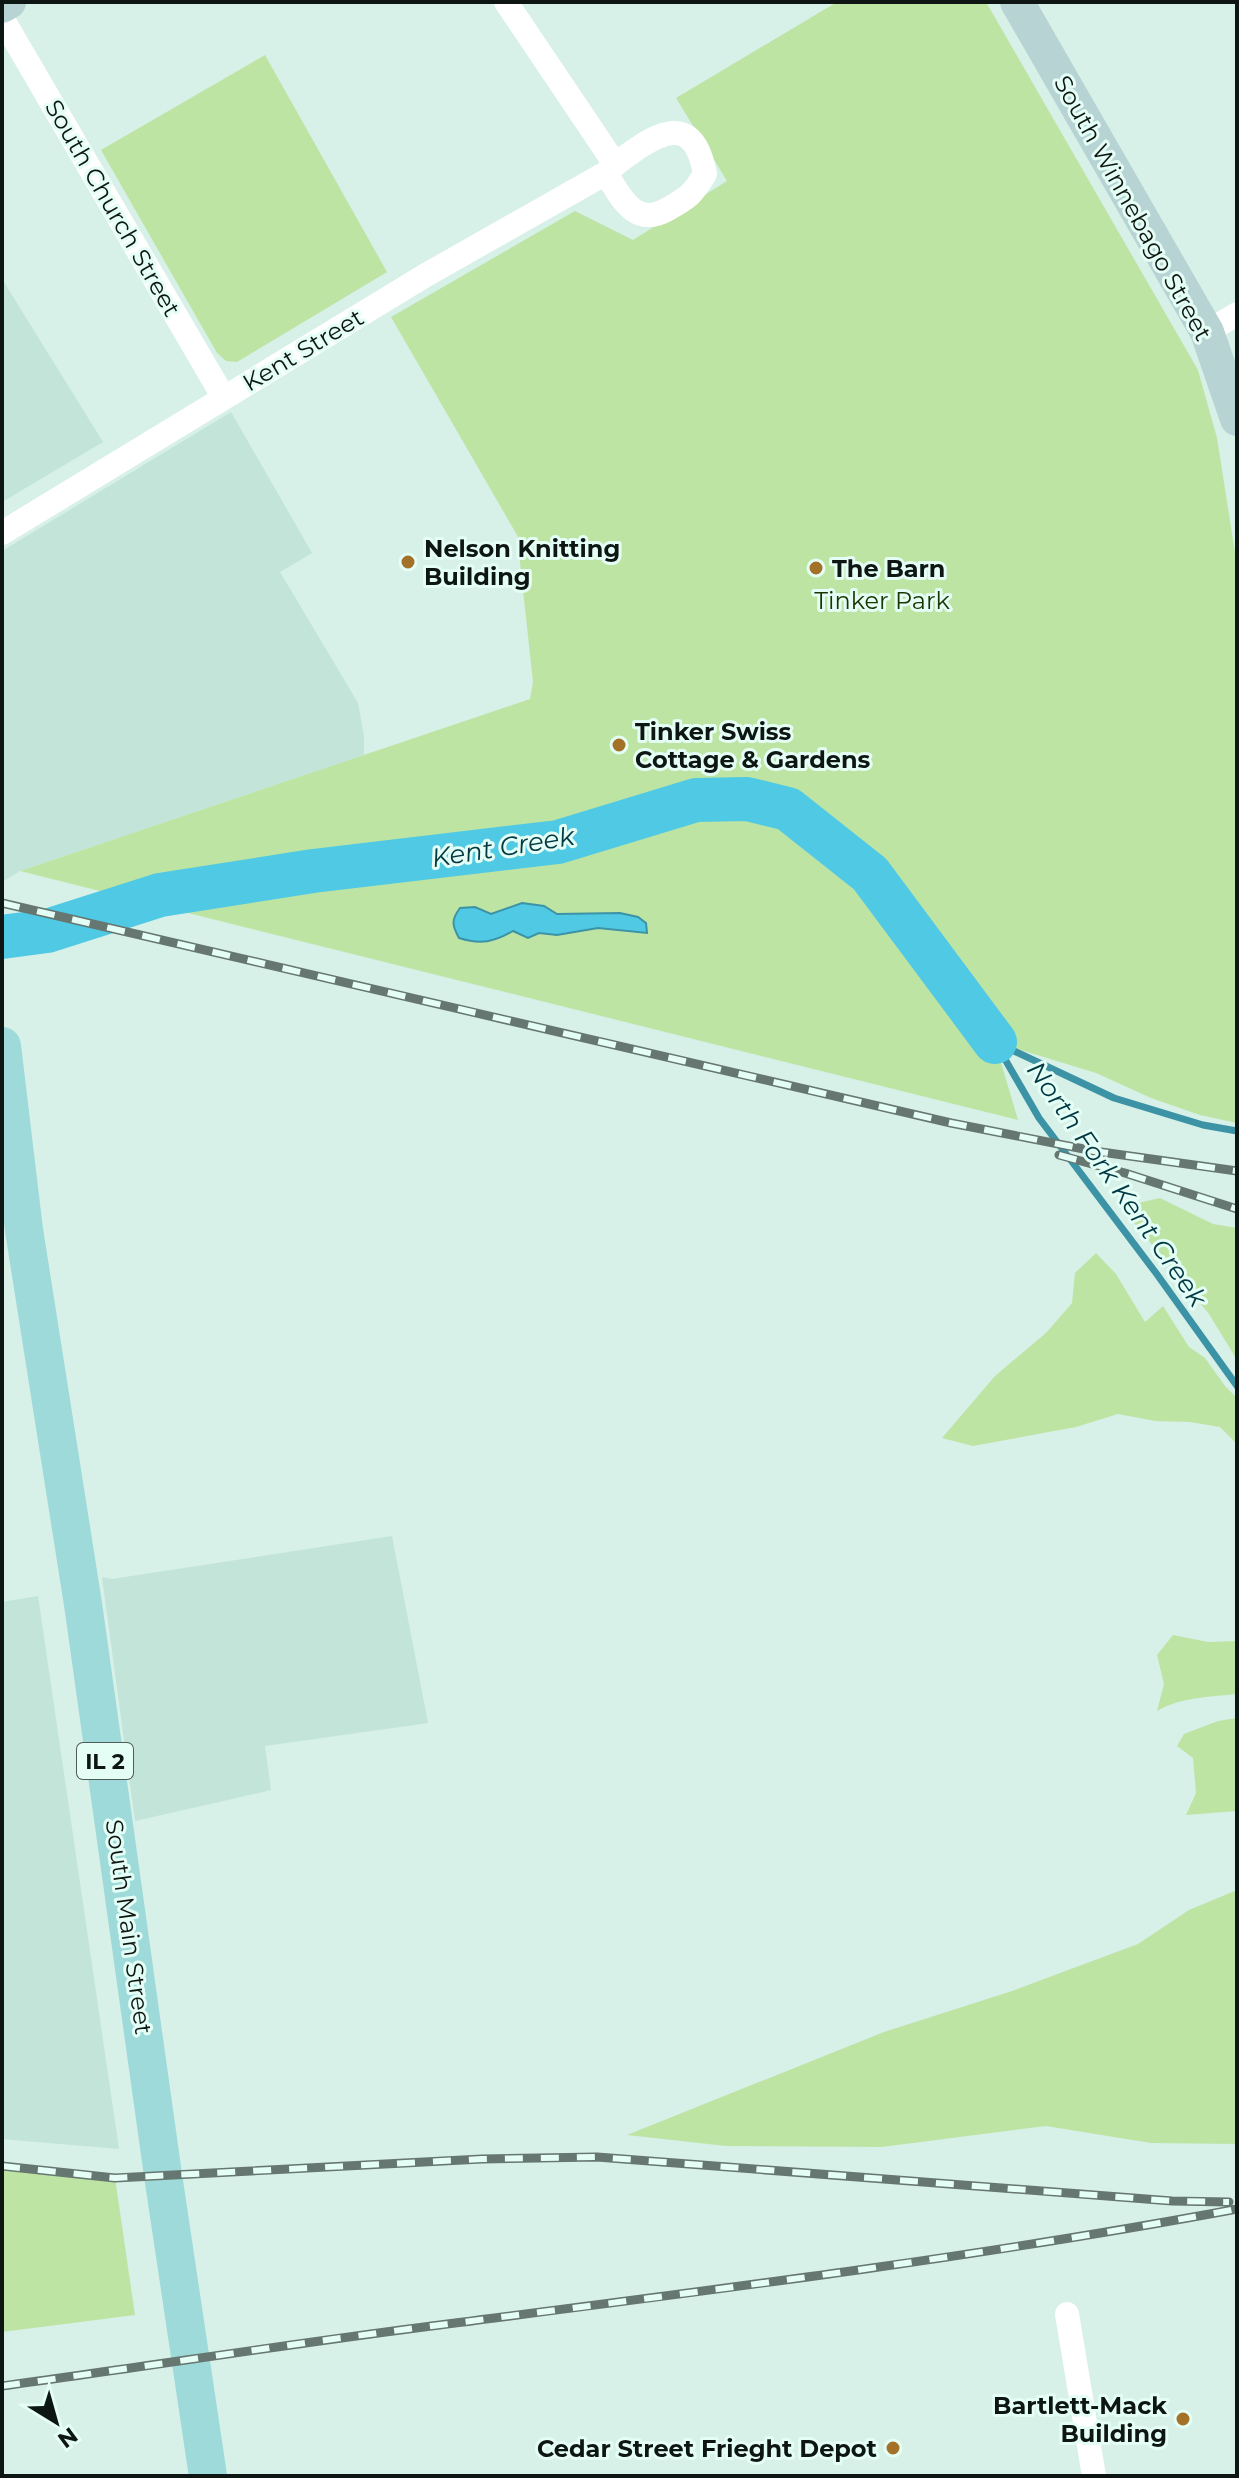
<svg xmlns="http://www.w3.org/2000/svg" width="1239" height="2478" viewBox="0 0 1239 2478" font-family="Montserrat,sans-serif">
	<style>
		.built { fill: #c2e4d9 }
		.green { fill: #bee4a4 }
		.water { fill: #50c9e4; stroke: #3c93a6; stroke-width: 2 }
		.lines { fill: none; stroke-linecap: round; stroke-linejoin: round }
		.stream { stroke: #3c93a6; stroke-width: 7 }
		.river { stroke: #50c9e4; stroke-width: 44 }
		.minor { stroke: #fff; stroke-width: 24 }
		.secondary { stroke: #b7d3d3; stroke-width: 34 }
		.primary { stroke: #9ddad9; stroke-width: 38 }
		.rail-casing { stroke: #667671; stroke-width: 9 }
		.rail { stroke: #e4fef5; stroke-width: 6; stroke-dasharray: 18; stroke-linecap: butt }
		.poi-dot { fill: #a47128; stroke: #e4fef5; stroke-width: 3 }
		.labels { text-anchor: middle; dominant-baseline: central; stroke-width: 6; stroke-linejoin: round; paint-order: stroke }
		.shield { fill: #e4fef5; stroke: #4e5c58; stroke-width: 2 }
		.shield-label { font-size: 22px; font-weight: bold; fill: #0e1614 }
		.street-label { font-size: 24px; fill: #0e1614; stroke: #e4fef5 }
		.poi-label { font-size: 24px; font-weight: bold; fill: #0e1614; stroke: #e4fef5; text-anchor: start }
		.park-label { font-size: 24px; fill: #1a3500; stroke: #e4fef5 }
		.water-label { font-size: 26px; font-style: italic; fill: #003843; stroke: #e4fef5 }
	</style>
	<rect width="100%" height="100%" fill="#d7f0e8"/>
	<path class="built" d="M2 279 103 442 2 502Z
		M231 412 312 553 280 572 358 703 364 736V755L20 871 2 882V551Z
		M392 1536 428 1723 265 1746 271 1790 135 1821 102 1577 112 1579Z
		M38 1596 119 2149 2 2139V1602Z"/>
	<path class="green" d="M837 2H986L1198 370 1217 438 1237 565V1123L1200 1115 1151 1098 1096 1073 995 1042 1018 1120 20 871 530 699 533 682 517 535 391 317 575 211 633 240 727 181 676 98Z
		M265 55 387 272 237 362 226 361 217 353 101 150Z
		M1160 1198 1213 1224 1237 1228V1360L1209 1314 1121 1207Z
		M1096 1253 1116 1274 1145 1322 1163 1306 1189 1347 1205 1358 1225 1386 1237 1398V1444L1220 1427 1190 1422 1155 1421 1118 1414 1076 1427 973 1446 942 1438 995 1376 1046 1333 1072 1303 1075 1273Z
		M1173 1635 1208 1642 1237 1641V1694C1208 1697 1182 1697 1157 1711L1164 1684 1157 1655Z
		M1237 1718V1811L1186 1815 1196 1793 1193 1758 1177 1746 1184 1734 1218 1721Z
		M1237 1890V2144L1151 2143 1046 2126 882 2147 726 2146 627 2135 884 2032 1012 1991 1138 1944 1189 1910Z
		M2 2166 115 2178 135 2315 2 2332Z"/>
	<path class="water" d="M522 903 544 906 557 914 620 913 638 917 646 923 647 933 598 928 557 935 539 933 528 938 513 931C494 942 481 945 459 938 452 925 451 920 460 908L475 907 491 914Z"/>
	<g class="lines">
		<path class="stream" d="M995 1042 1039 1118 1156 1273 1237 1386
			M997 1043 1114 1098 1203 1125 1237 1131"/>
		<path class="river" d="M2 937 47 931 160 895 313 871 558 842 696 800 747 799 788 809 870 874 995 1042"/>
		<path class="minor" d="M506 2 615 164
			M2 18 224 398
			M1207 332 1237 314
			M2 533 426 275 606 173C616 162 628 155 641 146 678 122 697 131 705 174 692 195 689 197 668 209 635 228 621 198 606 173
			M1067 2314 1094 2476"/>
		<path class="secondary" d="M1017 2 1207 332 1237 419
			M2 6 9 2"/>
		<path class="primary" d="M2 1046 24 1230 83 1604 163 2175 208 2476"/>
		<g class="rail-casing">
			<path id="rail" d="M2 903 951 1123 1094 1151 1237 1171
				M1059 1155 1125 1173 1237 1209
				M2 2166 115 2178 482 2159 597 2157 1172 2201 1229 2202
				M2 2386C143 2367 283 2345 424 2327 696 2292 968 2259 1237 2209"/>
		</g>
		<use href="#rail" class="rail"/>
	</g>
	<g class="poi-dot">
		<circle cx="408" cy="562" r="8"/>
		<circle cx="816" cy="568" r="8"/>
		<circle cx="619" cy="745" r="8"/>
		<circle cx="1183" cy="2419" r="8"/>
		<circle cx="893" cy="2448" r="8"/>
	</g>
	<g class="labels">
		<rect class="shield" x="77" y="1743" width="56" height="36" rx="6"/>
		<g class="shield-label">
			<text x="105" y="1761">IL 2</text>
		</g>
		<g class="street-label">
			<text transform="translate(113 208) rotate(60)">South Church Street</text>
			<text transform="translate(1133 208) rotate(61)">South Winnebago Street</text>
			<text transform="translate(303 350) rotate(-31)">Kent Street</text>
			<text transform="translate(129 1927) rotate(82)">South Main Street</text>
		</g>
		<g class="poi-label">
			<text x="424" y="548">Nelson Knitting<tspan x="424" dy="28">Building</tspan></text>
			<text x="832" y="568">The Barn</text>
			<text x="635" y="731">Tinker Swiss<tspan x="635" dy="28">Cottage &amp; Gardens</tspan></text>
			<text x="1167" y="2405" text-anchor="end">Bartlett-Mack<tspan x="1167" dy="28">Building</tspan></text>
			<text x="877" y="2448" text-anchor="end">Cedar Street Frieght Depot</text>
		</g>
		<g class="park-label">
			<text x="882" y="600">Tinker Park</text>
		</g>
		<g class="water-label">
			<text transform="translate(503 847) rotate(-9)">Kent Creek</text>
			<text transform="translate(1117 1184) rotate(55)">North Fork Kent Creek</text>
		</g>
	</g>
	<rect width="1239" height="2478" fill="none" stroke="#0e1614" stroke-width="8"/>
	<g transform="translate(56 2422) rotate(143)" stroke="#e4fef5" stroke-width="6" paint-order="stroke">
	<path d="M0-6L14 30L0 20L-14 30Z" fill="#0e1614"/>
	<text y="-12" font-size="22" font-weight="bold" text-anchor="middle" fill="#0e1614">N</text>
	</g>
</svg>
